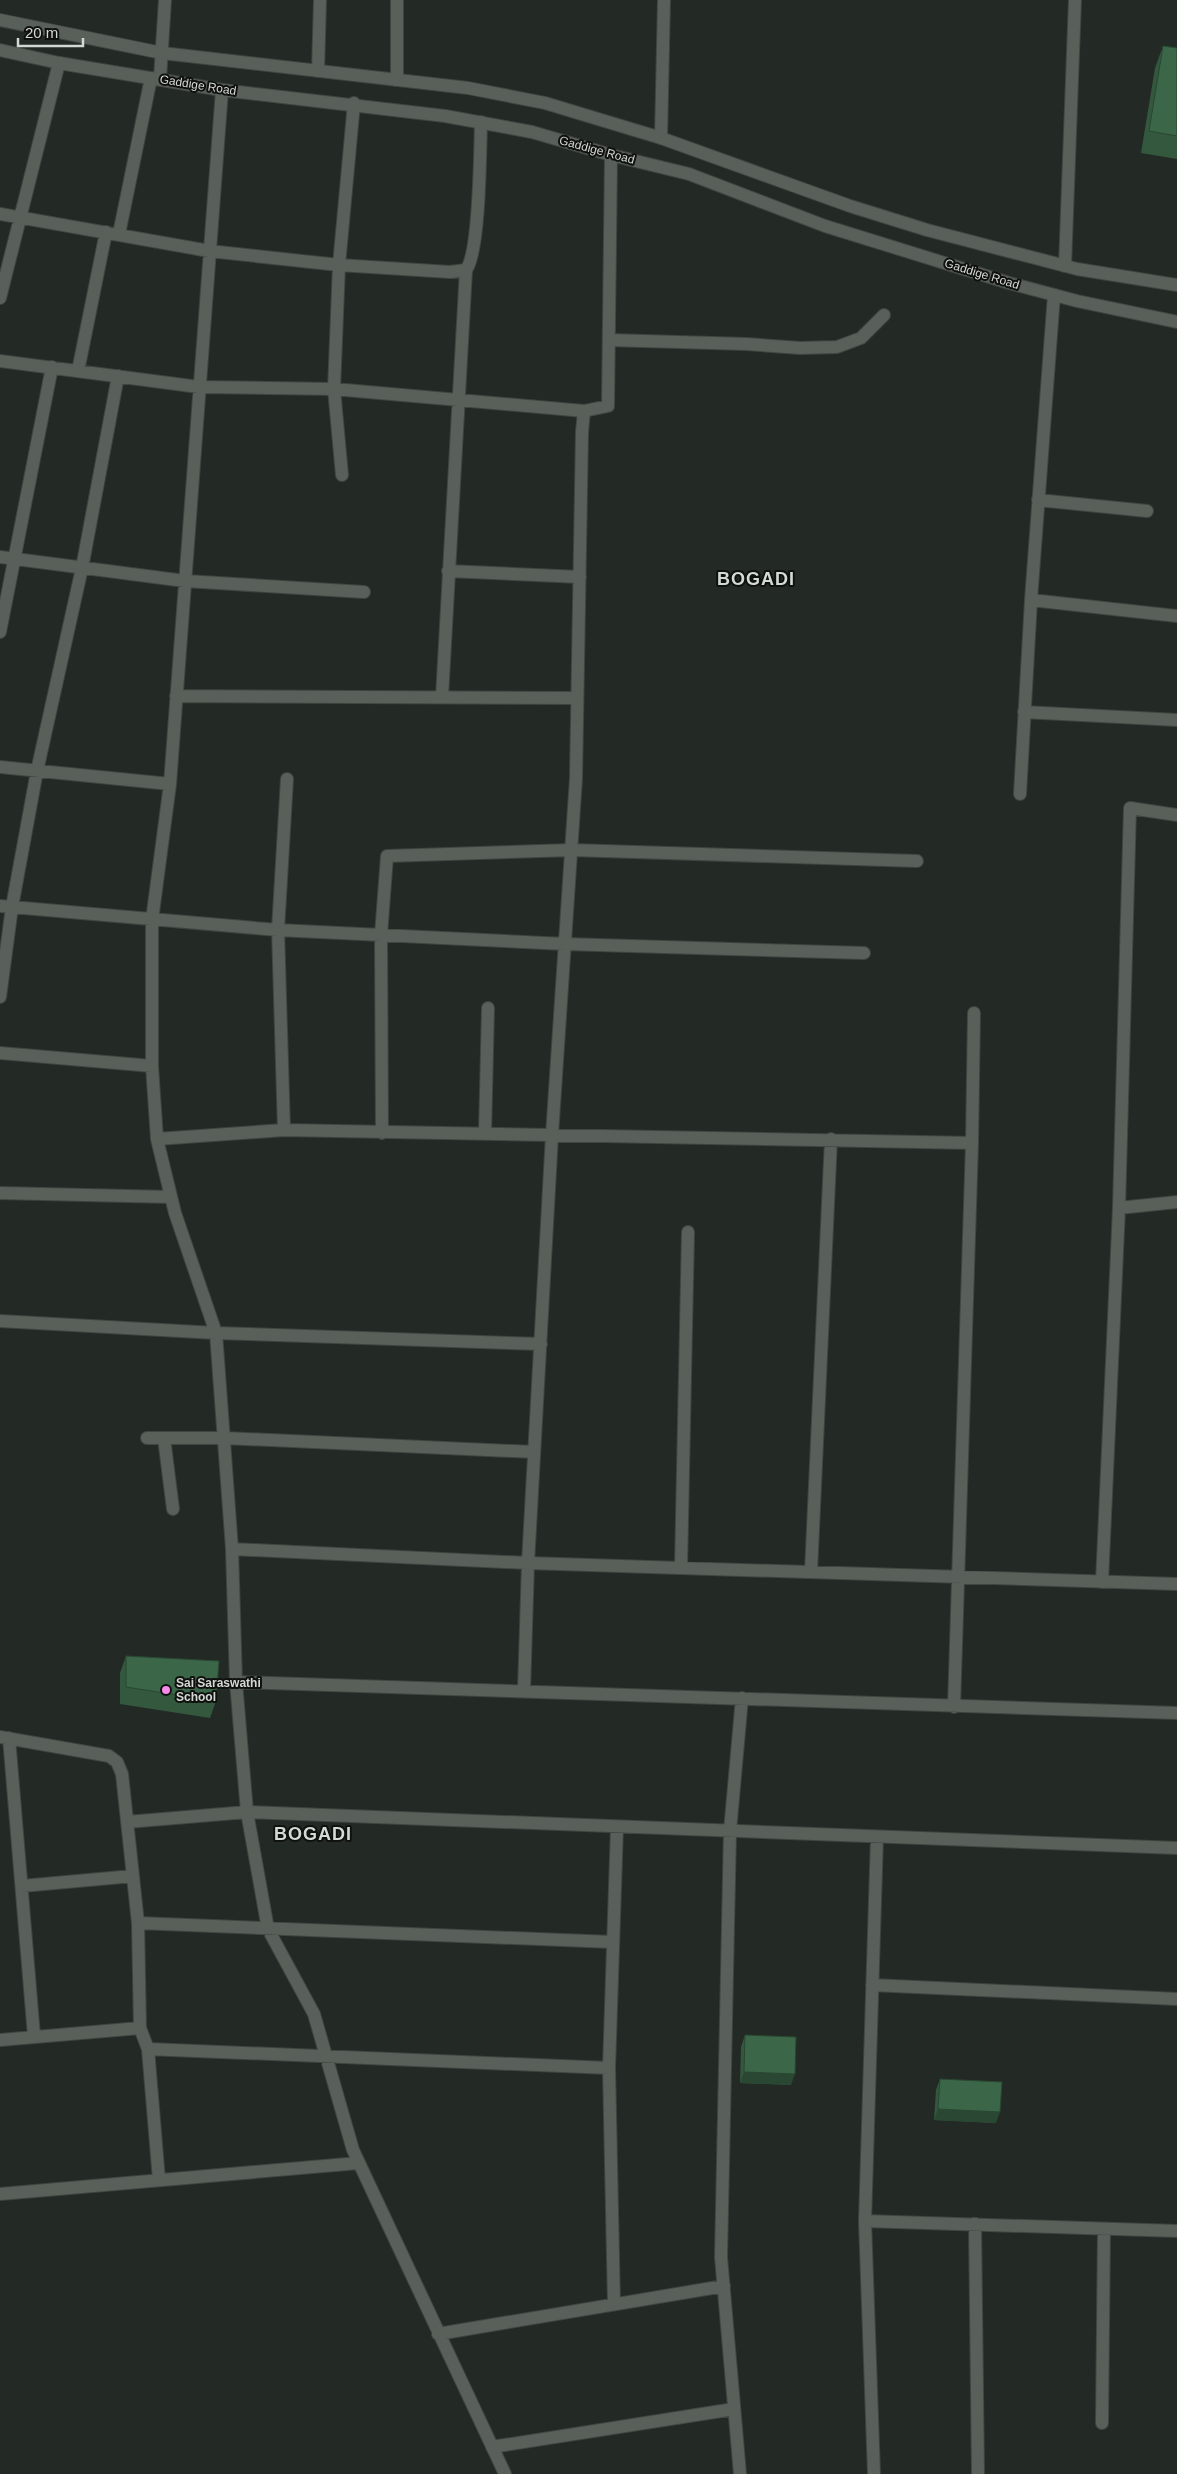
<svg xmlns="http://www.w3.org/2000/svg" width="1177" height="2474" viewBox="0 0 1177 2474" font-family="Helvetica,sans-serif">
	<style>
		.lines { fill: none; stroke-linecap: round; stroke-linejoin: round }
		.lane-casing { stroke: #414541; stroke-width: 14 }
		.street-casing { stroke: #414541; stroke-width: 14 }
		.secondary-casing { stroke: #414541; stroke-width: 14 }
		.lane { stroke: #59605a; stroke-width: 12 }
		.street { stroke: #59605a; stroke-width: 12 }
		.secondary { stroke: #59605a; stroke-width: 12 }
		.wall { fill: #33583d }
		.shaded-wall { fill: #294732 }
		.building { fill: #3b6647; stroke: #294732 }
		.poi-dot { fill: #f888ea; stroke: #0f110f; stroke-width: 2 }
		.labels { text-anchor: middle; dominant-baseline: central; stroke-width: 4; stroke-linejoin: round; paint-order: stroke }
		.street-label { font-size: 12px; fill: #d4d8d4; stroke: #0f110f }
		.poi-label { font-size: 12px; font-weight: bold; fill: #d4d8d4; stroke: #0f110f; text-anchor: start }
		.district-label { font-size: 18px; font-weight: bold; letter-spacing: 1px; fill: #d2dad4; stroke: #0f110f }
	</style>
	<rect width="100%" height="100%" fill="#232a25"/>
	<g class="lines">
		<g class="lane-casing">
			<path id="lane" d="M1065 266 1075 0"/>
		</g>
		<g class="street-casing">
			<path id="street" d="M397 0V80
				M318 71 320 0
				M160 79 165 0
				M222 90 170 784 152 920V1066L157 1139 175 1213 216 1333 232 1549 236 1682 247 1812 268 1929 314 2014 353 2150 505 2474
				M661 138 664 0
				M0 214 209 251 339 265 450 272 466 270C480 252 480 150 481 122
				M119 234 151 78
				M0 298 59 63
				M609 340 746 344 800 348 837 347 861 338 884 315
				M0 361 199 387 334 389 584 411
				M78 371 106 232
				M342 475 334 389 339 265 354 103
				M1038 500 1147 511
				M0 557 185 581 364 592
				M448 571 580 577
				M1031 600 1177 616
				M0 632 52 367
				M176 696 577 698
				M442 697 466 270
				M1024 712 1177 720
				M0 767 170 784
				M1020 794 1031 600 1054 295
				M0 906 278 930 565 944 864 953
				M0 997 12 907 37 771 82 568 118 376
				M0 1053 152 1066
				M284 1130 278 930 287 779
				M382 1133 381 935 387 856 572 850 917 861
				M485 1134 488 1008
				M157 1139 284 1130 972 1143
				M0 1193 171 1197
				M1119 1208 1177 1202
				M0 1321 216 1333 541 1344
				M147 1438H224L534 1452
				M164 1438 173 1509
				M232 1549 528 1563 1177 1584
				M681 1568 688 1232
				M811 1572 831 1139
				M1102 1582 1119 1208 1130 808 1177 815
				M236 1682 1177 1713
				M524 1691 528 1563 552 1135 576 778 582 432 584 411 608 406 611 155
				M954 1707 972 1143 974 1013
				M0 1737 109 1756 117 1762 122 1774 138 1923 140 2028 148 2049 159 2180
				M9 1738 34 2036
				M127 1822 247 1812 1177 1848
				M22 1886 133 1876
				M138 1923 612 1942
				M872 1985 1177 1999
				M0 2040 140 2028
				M148 2049 609 2068 617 1827
				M609 2068 614 2304
				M0 2194 359 2163
				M865 2221 1177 2231
				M975 2224 978 2474
				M438 2334 724 2286
				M1102 2423 1104 2229
				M492 2447 734 2409
				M740 2474 721 2257 730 1831 742 1698
				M874 2474 865 2221 877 1837"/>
		</g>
		<g class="secondary-casing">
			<path id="secondary" d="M0 20 162 53 468 88 545 103 661 138 850 206 927 230 1077 269 1177 285
				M0 50 59 63 222 90 445 116 532 132 611 155 689 174 825 226 1009 283 1077 301 1177 322"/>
		</g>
		<use href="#lane" class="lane"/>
		<use href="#street" class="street"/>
		<use href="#secondary" class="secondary"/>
	</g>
	<path class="wall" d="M1163 46 1177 48V159L1141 153 1155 68Z
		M126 1656 216 1701 210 1718 120 1704V1673Z
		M745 2035 791 2085 740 2083 741 2047Z
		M940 2079 996 2123 934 2120 936 2090Z"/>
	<path class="shaded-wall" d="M744 2072 795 2074 791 2085 740 2083Z
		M938 2109 1000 2112 996 2123 934 2120Z"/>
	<path class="building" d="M1163 46 1177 48V136L1149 131Z
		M126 1656 219 1661 216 1701 126 1687Z
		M745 2035 796 2037 795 2074 744 2072Z
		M940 2079 1002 2082 1000 2112 938 2109Z"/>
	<circle class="poi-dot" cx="166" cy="1690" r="5"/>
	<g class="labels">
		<g class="street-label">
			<text transform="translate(198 85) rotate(9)">Gaddige Road</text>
			<text transform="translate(597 150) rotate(15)">Gaddige Road</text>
			<text transform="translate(982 274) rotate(17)">Gaddige Road</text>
		</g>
		<g class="poi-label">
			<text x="176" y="1683">Sai Saraswathi<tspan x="176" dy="14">School</tspan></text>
		</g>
		<g class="district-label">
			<text x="756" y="579">BOGADI</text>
			<text x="313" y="1834">BOGADI</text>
		</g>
	</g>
	<path d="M18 38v8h65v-8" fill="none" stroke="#d4d8d4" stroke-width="2.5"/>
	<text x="25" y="38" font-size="15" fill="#d4d8d4" stroke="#0f110f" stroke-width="4" paint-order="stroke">20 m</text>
</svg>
